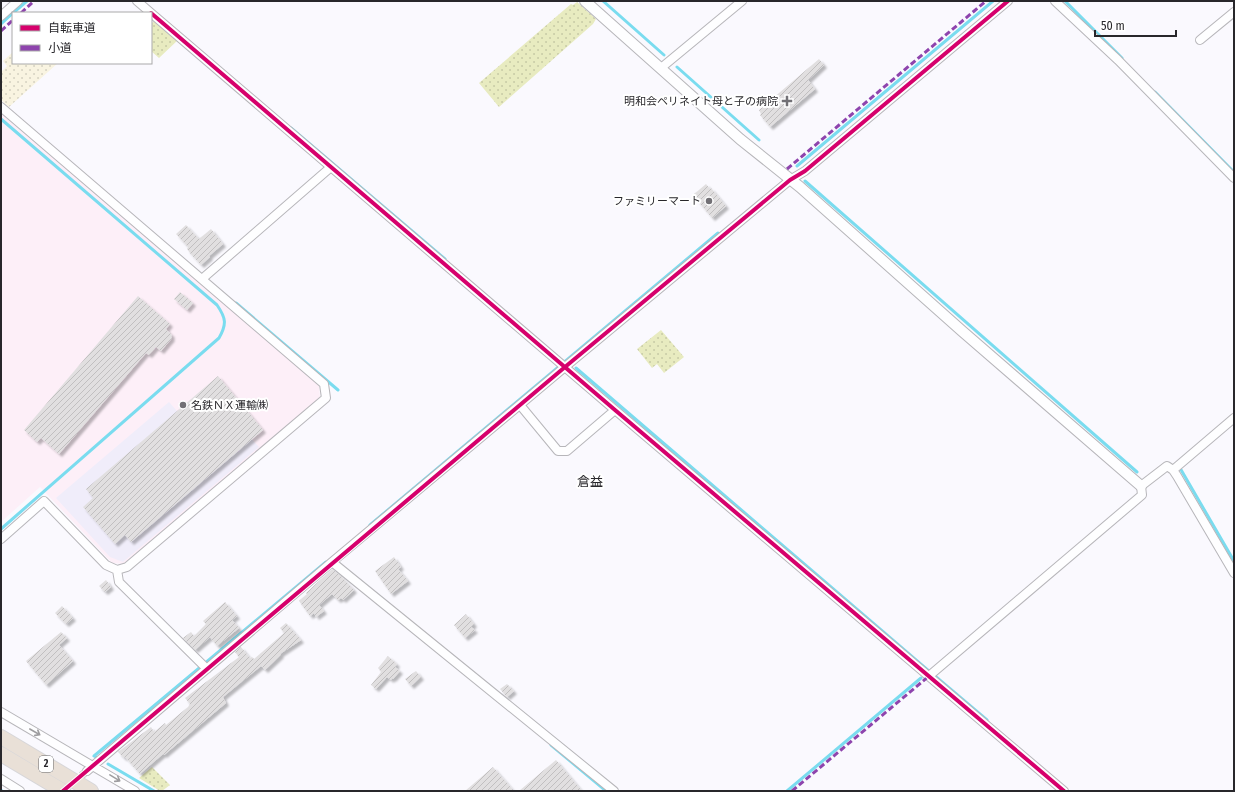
<svg xmlns="http://www.w3.org/2000/svg" width="1235" height="792" viewBox="0 0 1235 792" font-family="'Fira Sans Condensed','Noto Sans JP',sans-serif">
	<style>
		.commercial { fill: #fdeff8 }
		.built { fill: #f0edfa }
		.grass { fill: url(#grass-dots) }
		.sand { fill: url(#sand-dots) }
		.lines { fill: none; stroke-linecap: round; stroke-linejoin: round }
		.stream { stroke: #7adcef; stroke-width: 3 }
		.building { fill: url(#building-hatch); filter: url(#shadow) }
		.minor-tunnel { stroke: #d0cfd4; stroke-width: 8; stroke-dasharray: 8 4; stroke-linecap: butt }
		.minor-casing { stroke: #b7b6ba; stroke-width: 10 }
		.tertiary-casing { stroke: #b7b6ba; stroke-width: 12 }
		.trunk-casing { stroke: #d7d6d9; stroke-width: 16 }
		.minor { stroke: #fefeff; stroke-width: 8 }
		.tertiary { stroke: #fefeff; stroke-width: 10 }
		.trunk { stroke: #e9e0d7; stroke-width: 14 }
		.quiet { stroke: #8e44ad; stroke-width: 3; stroke-dasharray: 6 3; stroke-linecap: butt }
		.cycleway-casing { stroke: #fff; stroke-width: 6 }
		.cycleway { stroke: #d6006c; stroke-width: 4 }
		.oneway { stroke: #9e9da0 }
		.poi-dot { fill: #727075; stroke: #fff; stroke-width: 1.5 }
		.labels { text-anchor: middle; dominant-baseline: central; stroke-width: 4; stroke-linejoin: round; paint-order: stroke }
		.shield { fill: #fff; stroke: #68686b; stroke-width: 1 }
		.shield-label { font-size: 10px; font-weight: bold; fill: #28272b }
		.poi-label { font-size: 11px; fill: #28272b; stroke: #fff; text-anchor: end }
		.quarter-label { font-size: 13px; fill: #28272b; stroke: #fff }
	</style>
	<defs>
		<pattern id="grass-dots" width="8" height="8" patternUnits="userSpaceOnUse"><rect width="8" height="8" fill="#e8ebc0"/><path d="M2 2h.1M6 6h.1" fill="none" stroke="#c7caa5" stroke-width="1.8" stroke-linecap="round"/></pattern>
		<pattern id="sand-dots" width="8" height="8" patternUnits="userSpaceOnUse"><rect width="8" height="8" fill="#f9f4e1"/><path d="M2 2h.1M6 6h.1" fill="none" stroke="#d5d1c1" stroke-width="1.8" stroke-linecap="round"/></pattern>
		<pattern id="building-hatch" width="6" height="6" patternUnits="userSpaceOnUse"><rect width="6" height="6" fill="#e1dfe0"/><path d="M-1 1l2-2M0 6l6-6M5 7l2-2" fill="none" stroke="#c1bfc0"/></pattern>
		<filter id="shadow"><feDropShadow dx="3" dy="3" stdDeviation="1" flood-color="#0004"/></filter>
	</defs>
	<rect width="100%" height="100%" fill="#faf9fe"/>
	<path class="commercial" d="M1 113 319 385 320 398 125 564 112 563 40 487 1 522Z"/>
	<path class="built" d="M169 402 200 437 227 413 259 447 123 562 110 557 56 498Z"/>
	<path class="grass" d="M577 2 596 19 593 24 499 107 479 83 571 4 573 5Z
		M155 20 178 40 159 58 151 51V24Z
		M661 330 684 357 664 373 657 364 652 368 637 349Z
		M152 767 170 785 162 791H160L139 778Z"/>
	<path class="sand" d="M13 52V63H58L9 107 1 100V72L7 66 3 61Z"/>
	<g class="lines">
		<path class="stream" d="M603 1 664 55
			M1065 1 1122 58
			M13 13 27 1
			M1 24 13 13
			M677 67 759 140
			M1155 92 1234 172
			M1 119 217 305C226 318 227 324 219 338L1 529
			M291 128 445 259
			M797 166 993 1
			M805 181 1137 472
			M236 303 338 390
			M576 368 930 672
			M1180 468 1234 561
			M370 525 718 233
			M935 676 987 720
			M551 745 606 791
			M96 757 94 756 326 562
			M108 764 154 791
			M1 790 2 791
			M787 791 921 678"/>
	</g>
	<path class="building" d="M819 59 824 65 808 80 815 89 770 127 760 115 761 114 759 110Z
		M706 184 710 189 711 188 726 206 712 218 693 195Z
		M186 225 199 239 211 229 223 244 209 256 210 257 201 265 190 253 187 249 188 247 176 234Z
		M180 292 193 303 187 310 174 299Z
		M138 296 170 324 166 329 172 335 171 337 172 338 161 351 156 347 149 355 146 353 59 454 41 438 37 442 24 430Z
		M218 376 263 430 131 542 125 535 115 544 83 507 93 498 86 489Z
		M394 557 401 567 398 569 408 581 391 594 375 571Z
		M332 569 341 576 354 590 343 600 341 598 338 600 332 594 319 605 324 611 316 617 314 613 310 616 299 601 307 594 306 593Z
		M106 580 111 587 105 592 99 586Z
		M225 602 237 616 232 620 239 628 217 646 210 637 195 650 183 638 191 632 194 636 206 624 203 621Z
		M62 606 73 618 66 624 55 613Z
		M466 614 474 624 471 627 475 630 465 638 454 625Z
		M286 623 301 640 280 654 281 655 265 670 261 666 223 697 226 703 164 755 163 754 149 766 140 774 125 757 124 758 118 752 151 727 154 732 165 723 166 725 188 707 190 704 185 698 239 657 235 652 241 647 250 658 252 657 254 659 284 633 280 628Z
		M61 632 67 638 59 645 73 661 46 685 26 661Z
		M388 656 397 664 395 667 400 671 393 679 392 678 391 680 387 677 376 689 371 685 381 672 378 668Z
		M416 671 421 677 411 686 405 679Z
		M507 684 514 691 507 697 500 689Z
		M556 760 582 791H519L538 775Z
		M493 767 514 791H465Z"/>
	<g class="lines">
		<path class="minor-tunnel" d="M63 791 87 771"/>
		<g class="minor-casing">
			<path id="minor" d="M137 1 151 13
				M1055 1 1118 60 1234 178
				M151 13 615 410 1064 791
				M1 16 18 1
				M1200 40 1234 12
				M661 68 742 1
				M1 107 324 384 326 398 127 567 117 570 106 565 44 501 1 539
				M202 279 331 167
				M520 405 558 451H567L615 410
				M1173 470 1234 418
				M332 562 614 791
				M117 570 119 582 207 669
				M929 676 1142 495 1141 486 1167 466 1173 470 1177 476 1234 573
				M1 712 135 791
				M87 771 332 562 565 367 790 180 805 171 1008 1
				M1 779 20 791"/>
		</g>
		<g class="tertiary-casing">
			<path id="tertiary" d="M585 1 740 139 800 187 962 331 1141 486"/>
		</g>
		<g class="trunk-casing">
			<path id="trunk" d="M1 737 91 791
				M1 754 63 791"/>
		</g>
		<use href="#minor" class="minor"/>
		<use href="#tertiary" class="tertiary"/>
		<use href="#trunk" class="trunk"/>
		<path class="quiet" d="M21 13 34 1
			M1 31 13 20
			M787 169 986 1
			M792 791 929 676"/>
		<g class="cycleway-casing">
			<path id="cycleway" d="M151 13 615 410 1064 791
				M63 791 565 367 790 180 805 171 1008 1"/>
		</g>
		<use href="#cycleway" class="cycleway"/>
	</g>
	<defs><path id="oneway-shaft" d="M-6 0H5M1.5-3L5.5 0L1.5 3" fill="none" stroke-width="1.6" stroke-linecap="round" stroke-linejoin="round"/></defs>
	<g class="oneway">
		<use href="#oneway-shaft" transform="translate(35 732) rotate(30)"/>
		<use href="#oneway-shaft" transform="translate(115 778) rotate(31)"/>
	</g>
	<g class="poi-dot">
		<path d="M785 95h4v4h4v4h-4v4h-4v-4h-4v-4h4z"/>
		<circle cx="709" cy="201" r="4"/>
		<circle cx="183" cy="405" r="4"/>
	</g>
	<g class="labels">
		<rect class="shield" x="39" y="756" width="14" height="16" rx="3"/>
		<g class="shield-label">
			<text x="46" y="764">2</text>
		</g>
		<g class="poi-label">
			<text x="778" y="101">明和会ペリネイト母と子の病院</text>
			<text x="701" y="201">ファミリーマート</text>
			<text x="191" y="405" text-anchor="start">名鉄ＮＸ運輸㈱</text>
		</g>
		<g class="quarter-label">
			<text x="590" y="481">倉益</text>
		</g>
	</g>
	<rect width="1235" height="792" fill="none" stroke="#28272b" stroke-width="4"/>
	<rect x="12" y="12" width="140" height="52" fill="#ffffff" stroke="#a9a9aa"/>
	<rect x="20" y="25" width="20" height="6" fill="#d6006c" stroke="#a9a9aa"/>
	<text x="48" y="32" font-size="12" fill="#28272b">自転車道</text>
	<rect x="20" y="45" width="20" height="6" fill="#8e44ad" stroke="#a9a9aa"/>
	<text x="48" y="52" font-size="12" fill="#28272b">小道</text>
	<path d="M1095 30v6h81v-6" fill="none" stroke="#28272b" stroke-width="2"/>
	<text x="1101" y="30" font-size="12" fill="#28272b" stroke="#ffffff" stroke-width="3" paint-order="stroke">50 m</text>
</svg>
